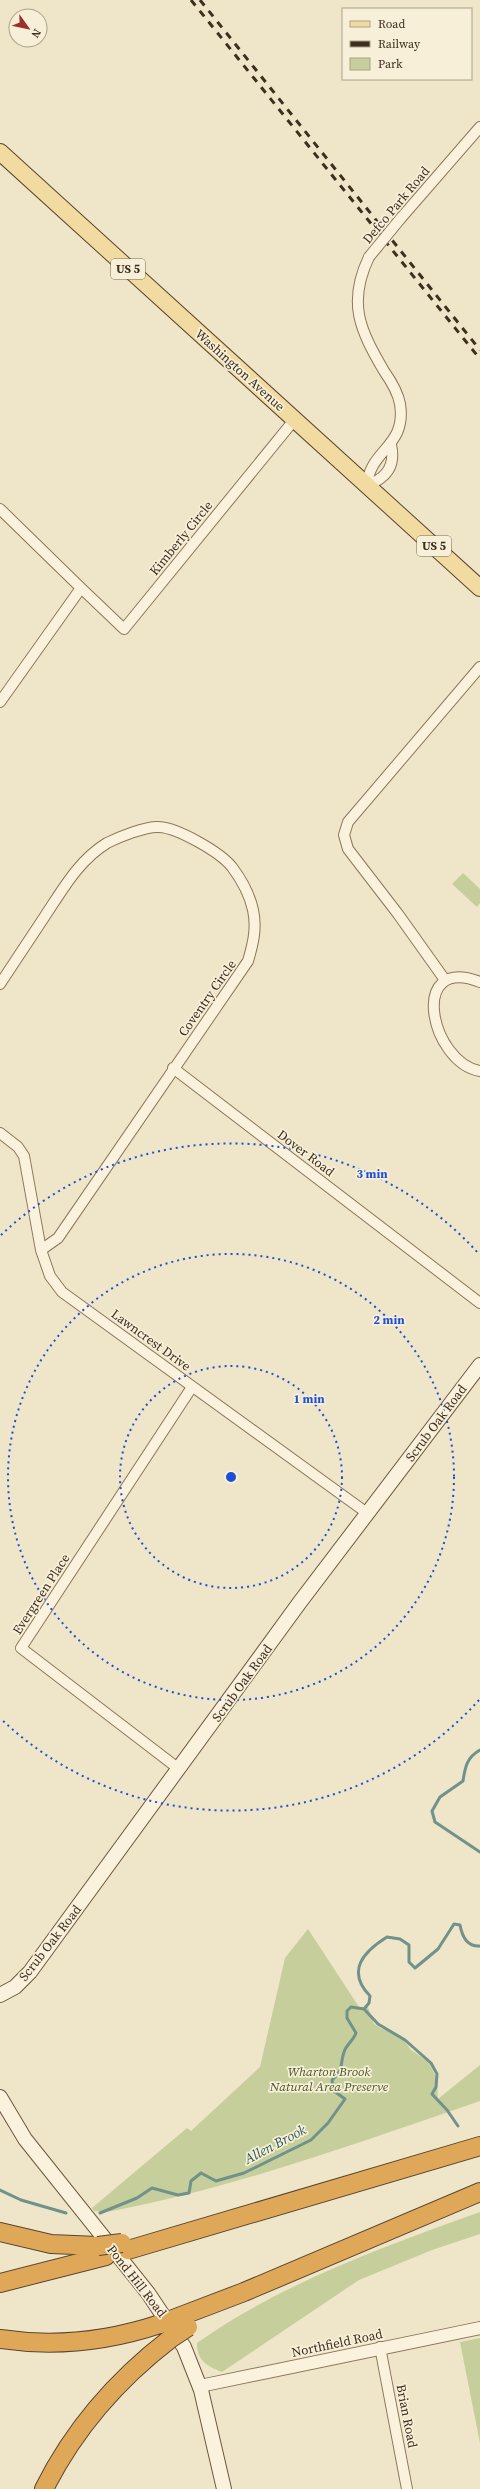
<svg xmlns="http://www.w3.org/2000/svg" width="480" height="2489" viewBox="0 0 480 2489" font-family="'Source Serif 4',serif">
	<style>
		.green { fill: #c6ce9b }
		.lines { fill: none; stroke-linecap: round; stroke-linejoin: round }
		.stream { stroke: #6f928b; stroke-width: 3 }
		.minor-casing { stroke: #8c775c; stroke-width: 12 }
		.tertiary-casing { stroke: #8c775c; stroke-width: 14 }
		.secondary-casing { stroke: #6e583f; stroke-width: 16 }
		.primary-casing { stroke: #5a4530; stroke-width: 18 }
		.motorway-casing { stroke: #5a4530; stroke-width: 20 }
		.minor { stroke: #faf2dc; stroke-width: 10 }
		.tertiary { stroke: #faf2dc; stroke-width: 12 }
		.secondary { stroke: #faf2dc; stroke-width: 14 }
		.primary { stroke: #f2dba0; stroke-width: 16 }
		.motorway { stroke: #dfa859; stroke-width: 18 }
		.rail { stroke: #3c2f20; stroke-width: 3; stroke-dasharray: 7 7; stroke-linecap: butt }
		.minor-bridge-casing { stroke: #8c775c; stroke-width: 12; stroke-linecap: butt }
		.motorway-bridge-casing { stroke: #5a4530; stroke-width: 20; stroke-linecap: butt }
		.minor-bridge { stroke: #faf2dc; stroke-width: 10 }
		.motorway-bridge { stroke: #dfa859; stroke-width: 18 }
		.ring { fill: none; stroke: #1d4ed8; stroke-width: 2; stroke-dasharray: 2 4 }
		.labels { text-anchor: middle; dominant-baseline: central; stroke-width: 3.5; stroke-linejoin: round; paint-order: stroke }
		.shield { fill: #f7efd8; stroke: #746957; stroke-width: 1 }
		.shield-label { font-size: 12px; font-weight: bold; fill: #3c2f20 }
		.street-label { font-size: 13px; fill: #3c2f20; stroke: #f7efd8 }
		.park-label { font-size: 13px; font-style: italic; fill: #4a5926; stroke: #f7efd8 }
		.water-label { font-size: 14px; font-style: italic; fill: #2f5c5b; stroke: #f7efd8 }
		.centre { fill: #1d4ed8; stroke: #f7efd8; stroke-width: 2 }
		.ring-label { font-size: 12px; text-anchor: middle; font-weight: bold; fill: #1d4ed8; stroke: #f7efd8; stroke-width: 3.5; stroke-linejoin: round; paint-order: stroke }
	</style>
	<rect width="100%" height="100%" fill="#efe5c8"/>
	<path class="green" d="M463 873 480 889V903L477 907 452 884Z
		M308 1929 359 2007H368L374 2024 382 2029 400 2035 411 2050 428 2061 437 2079 438 2099 480 2065V2101C357 2143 235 2188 107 2212L94 2211 92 2208 187 2128 191 2131 260 2067 285 1958Z
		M480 2212V2234L432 2250 359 2280 222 2372C207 2366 197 2361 197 2343 282 2283 383 2247 480 2212Z
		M480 2338V2443L460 2342Z"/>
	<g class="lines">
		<path class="stream" d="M480 1750C467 1757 465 1767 463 1781L440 1797 432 1811 435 1822 480 1852
			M364 2009 378 2024 405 2040 431 2063 437 2074 436 2087 432 2094 447 2110 458 2126
			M0 2190 21 2200 66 2213
			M100 2213 137 2198 152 2188 178 2195 189 2193 191 2181 201 2173 216 2181 244 2173 311 2140 328 2123 345 2099 334 2091 332 2080C345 2068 339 2067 344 2052 346 2045 353 2041 356 2033L347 2018V2011L351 2007 364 2009 369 2003 370 1996C346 1971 363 1952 387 1937L400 1939 409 1945V1962L415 1968 438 1949 454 1924 460 1925C462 1936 467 1947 480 1946"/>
		<g class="minor-casing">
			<path id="minor" d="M401 218 480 127
				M369 257C347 303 360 330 384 371 391 381 398 392 400 404 407 447 370 449 367 485 386 479 396 466 391 445
				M0 509 81 588 0 702
				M81 588 124 629 295 419
				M445 980 398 914 348 849 344 835 348 822 480 667
				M480 982C407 954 431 1063 480 1071
				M0 984C15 961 30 939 45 916 63 889 79 860 107 843 119 837 146 826 159 827 178 828 220 852 232 867 241 879 250 896 253 910 257 928 253 944 248 961L58 1238 41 1250
				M173 1068 480 1303
				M0 1133 18 1147 24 1156 41 1250 50 1276 62 1292 367 1513
				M179 1769 21 1648 192 1387
				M380 2347 407 2489"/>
		</g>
		<g class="tertiary-casing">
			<path id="tertiary" d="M200 2386 480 2328"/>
		</g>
		<g class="secondary-casing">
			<path id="secondary" d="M0 1995 15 1987 30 1972 300 1602 480 1365
				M0 2097 25 2139 148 2293 184 2347 201 2390 224 2489"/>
		</g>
		<g class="primary-casing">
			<path id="primary" d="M0 152 480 588"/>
		</g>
		<g class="motorway-casing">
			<path id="motorway" d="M0 2232 51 2244 98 2246
				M128 2250 480 2146
				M0 2283 106 2256
				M181 2316 244 2292 480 2192
				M0 2339C53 2347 109 2341 160 2324
				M44 2489C74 2429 118 2379 170 2339"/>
		</g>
		<use href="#minor" class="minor"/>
		<use href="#tertiary" class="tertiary"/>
		<use href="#secondary" class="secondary"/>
		<use href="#primary" class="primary"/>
		<use href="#motorway" class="motorway"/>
		<path class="rail" d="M191 0 480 359
			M200 0 480 350"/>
		<g class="minor-bridge-casing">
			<path id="minor-bridge" d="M369 257 401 218"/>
		</g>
		<g class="motorway-bridge-casing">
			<path id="motorway-bridge" d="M98 2246 122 2243
				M160 2324 181 2316
				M170 2339 188 2327"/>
		</g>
		<use href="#minor-bridge" class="minor-bridge"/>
		<use href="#motorway-bridge" class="motorway-bridge"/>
	</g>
	<g class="ring">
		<circle cx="231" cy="1477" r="111"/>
		<circle cx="231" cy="1477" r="223"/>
		<path d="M479 1700A334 334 0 0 1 1 1719M1 1235A334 334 0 0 1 479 1254"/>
	</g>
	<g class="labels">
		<g class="shield">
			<rect x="111" y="259" width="34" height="20" rx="3"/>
			<rect x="417" y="536" width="34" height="20" rx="3"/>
		</g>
		<g class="shield-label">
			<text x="128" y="269">US 5</text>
			<text x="434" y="546">US 5</text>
		</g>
		<g class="street-label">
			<text transform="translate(396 205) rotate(-50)">Defco Park Road</text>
			<text transform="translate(240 370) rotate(42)">Washington Avenue</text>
			<text transform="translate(181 538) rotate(-51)">Kimberly Circle</text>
			<text transform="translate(207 998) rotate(-55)">Coventry Circle</text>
			<text transform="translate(306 1153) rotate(37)">Dover Road</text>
			<text transform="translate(151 1340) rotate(36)">Lawncrest Drive</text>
			<text transform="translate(436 1423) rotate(-53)">Scrub Oak Road</text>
			<text transform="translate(41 1594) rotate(-57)">Evergreen Place</text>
			<text transform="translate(242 1683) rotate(-54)">Scrub Oak Road</text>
			<text transform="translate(50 1943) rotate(-52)">Scrub Oak Road</text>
			<text transform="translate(137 2281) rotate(52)">Pond Hill Road</text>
			<text transform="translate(337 2343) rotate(-12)">Northfield Road</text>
			<text transform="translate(407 2416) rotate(79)">Brian Road</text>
		</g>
		<g class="park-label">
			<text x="329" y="2071">Wharton Brook<tspan x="329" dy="15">Natural Area Preserve</tspan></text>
		</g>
		<g class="water-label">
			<text transform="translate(275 2144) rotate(-28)">Allen Brook</text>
		</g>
	</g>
	<circle cx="231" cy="1477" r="6" class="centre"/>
	<g class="ring-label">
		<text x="372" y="1178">3 min</text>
		<text x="389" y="1324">2 min</text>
		<text x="309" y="1403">1 min</text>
	</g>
	<rect x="342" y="8" width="130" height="72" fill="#f7efd8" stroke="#aca28e"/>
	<rect x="350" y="21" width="20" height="6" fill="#f2dba0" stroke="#aca28e"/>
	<text x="378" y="28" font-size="12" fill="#3c2f20">Road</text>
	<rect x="350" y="41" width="20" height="6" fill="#3c2f20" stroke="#aca28e"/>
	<text x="378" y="48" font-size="12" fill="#3c2f20">Railway</text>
	<rect x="350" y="58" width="20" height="12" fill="#c6ce9b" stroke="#aca28e"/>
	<text x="378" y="68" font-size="12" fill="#3c2f20">Park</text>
	<g transform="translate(28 28) rotate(123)"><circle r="19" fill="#f7efd8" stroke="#aca28e"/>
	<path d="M0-3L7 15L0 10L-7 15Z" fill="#9c2e2b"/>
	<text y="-6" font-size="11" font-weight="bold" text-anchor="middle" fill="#3c2f20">N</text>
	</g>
</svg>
